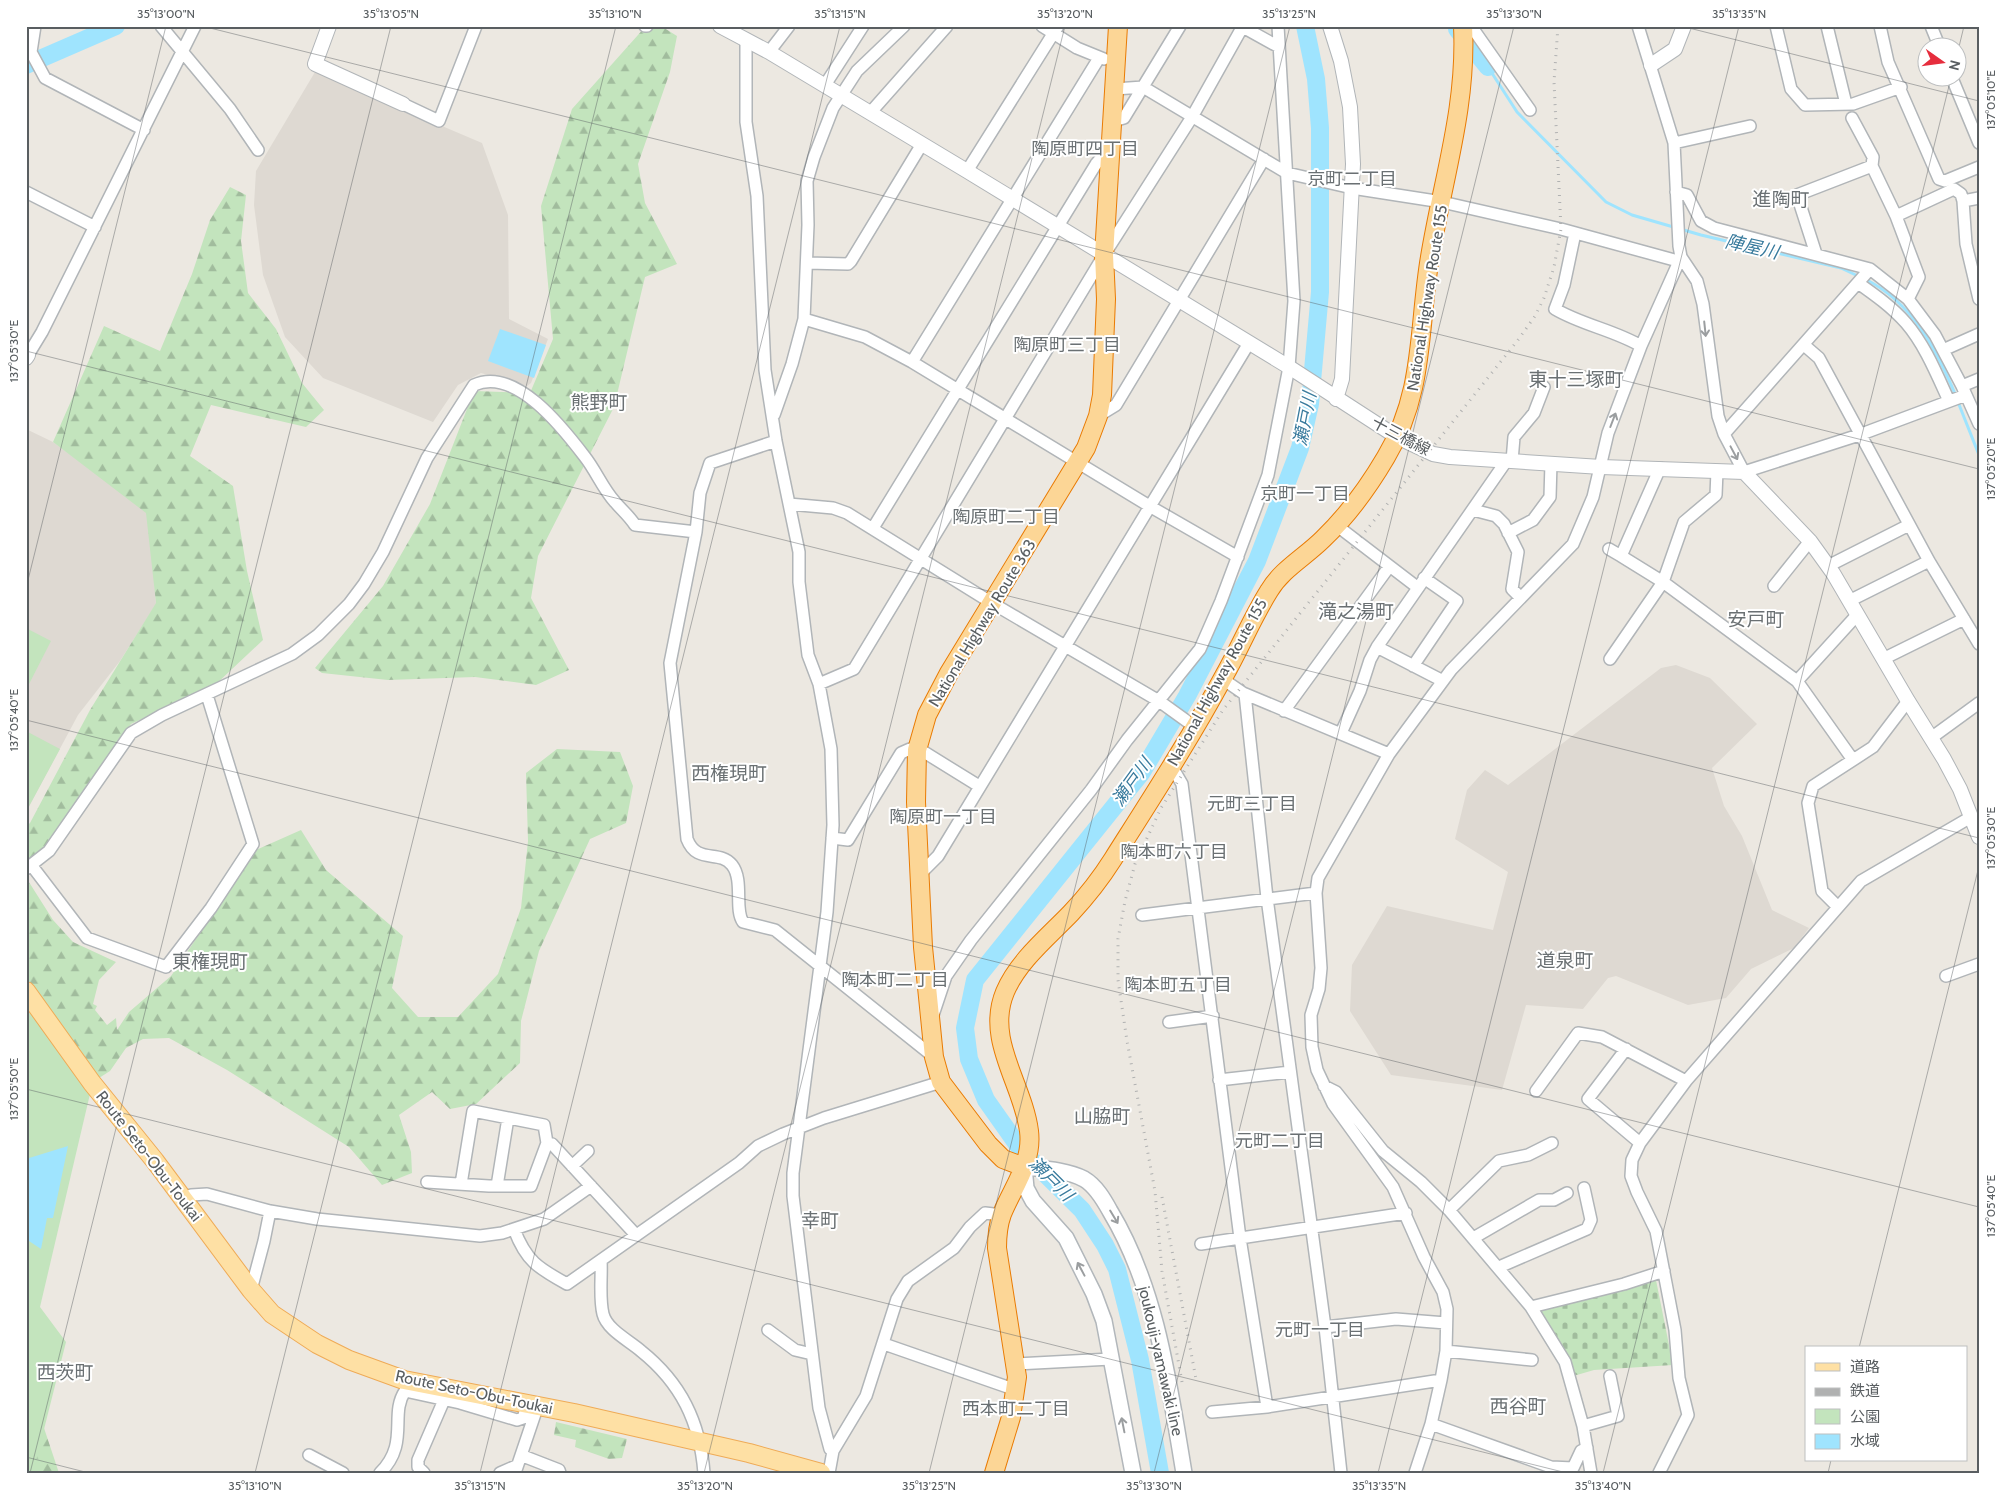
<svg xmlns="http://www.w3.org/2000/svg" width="2005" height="1499" viewBox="0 0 2005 1499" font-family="Cabin,'Noto Sans JP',sans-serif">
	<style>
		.education { fill: #ded9d2 }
		.forest { fill: url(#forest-firs) }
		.cemetery { fill: url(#cemetery-stones) }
		.park { fill: #c3e4bd }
		.water { fill: #9fe4fe }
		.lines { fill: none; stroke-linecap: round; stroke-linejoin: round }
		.stream { stroke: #9fe4fe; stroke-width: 3 }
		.river { stroke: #9fe4fe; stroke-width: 18 }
		.minor-casing { stroke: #b1b5b8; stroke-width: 14 }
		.tertiary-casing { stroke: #b1b5b8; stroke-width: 16 }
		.secondary-casing { stroke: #b2b7bb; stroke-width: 18 }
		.primary-casing { stroke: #efab57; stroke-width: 20 }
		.trunk-casing { stroke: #e97b03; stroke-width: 20 }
		.minor { stroke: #fff; stroke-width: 11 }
		.tertiary { stroke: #fff; stroke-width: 14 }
		.secondary { stroke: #fff; stroke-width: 15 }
		.primary { stroke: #fee0a4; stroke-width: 18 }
		.trunk { stroke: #fcd696; stroke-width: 18 }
		.rail { stroke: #b0b1b1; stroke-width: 3; stroke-dasharray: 1 6; stroke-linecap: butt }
		.oneway { stroke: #9b9ea0 }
		.ticks { fill: none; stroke: #595e61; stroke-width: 1; stroke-opacity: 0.45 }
		.labels { text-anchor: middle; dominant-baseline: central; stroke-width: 4; stroke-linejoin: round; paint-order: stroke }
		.street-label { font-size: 16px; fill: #595e61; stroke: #fff }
		.neighbourhood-label { font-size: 18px; fill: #6a7073; stroke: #fff }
		.water-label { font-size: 18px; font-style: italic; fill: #397b9d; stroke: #fff }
		.quarter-label { font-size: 19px; fill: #6a7073; stroke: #fff }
		.neatline { fill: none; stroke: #595e61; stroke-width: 2 }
		.ticks-label { font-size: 12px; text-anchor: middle; fill: #595e61 }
	</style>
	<defs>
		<pattern id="forest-firs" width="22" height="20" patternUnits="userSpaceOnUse" patternTransform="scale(1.25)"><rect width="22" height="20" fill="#c3e4bd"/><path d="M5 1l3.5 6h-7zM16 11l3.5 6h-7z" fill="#a1bc9d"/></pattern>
		<pattern id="cemetery-stones" width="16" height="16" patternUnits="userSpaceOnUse" patternTransform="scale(1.25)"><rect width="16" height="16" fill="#c3e4bd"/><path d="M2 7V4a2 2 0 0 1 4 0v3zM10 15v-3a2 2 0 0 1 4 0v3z" fill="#a1bc9d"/></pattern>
	</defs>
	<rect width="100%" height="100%" fill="#ece8e1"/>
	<path class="education" d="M315 72 482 143 508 215 509 319 548 339 531 383 527 386 481 373 458 385 433 422 323 378 285 337 263 275 254 205 256 171Z
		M26 429 53 442 149 512 156 604 120 661 78 715 26 812Z
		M1676 665 1710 678 1757 724 1712 768 1724 806 1742 836 1772 910 1809 928 1794 948 1751 969 1726 998 1688 1005 1616 976 1608 978 1583 1009 1526 1005 1502 1090 1391 1075 1350 1011 1352 965 1387 906 1493 930 1508 872 1455 839 1467 790 1485 770 1508 785 1661 668Z"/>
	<path class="forest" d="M646 26H661L677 36 670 72 638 164 645 203 677 264 645 277 614 407 538 556 531 598 569 670 536 685 475 677 388 680 322 673 315 668 383 586 430 504 474 391 530 393 553 339 541 206 572 109Z
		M230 187 246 195 241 241 248 293 276 329 302 383 324 410 306 427 211 405 190 456 233 486 247 571 263 640 214 686 131 724 39 859 26 866V826L30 823 90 710 156 603 146 513 53 442 104 326 160 351 192 274 210 220Z
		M557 749 620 752 633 786 626 823 590 839 539 951 521 1021 520 1063 476 1104 450 1109 432 1092 399 1115 411 1152 412 1173 382 1185 349 1147 227 1070 169 1038 143 1039 126 1048 110 1071 99 1078 26 978 27 879 53 920 73 942 116 962 99 980 93 1004 97 1006 95 1010 107 1025 116 1018 117 1030 129 1012 171 976 256 850 301 830 326 870 403 936 392 988 418 1017H458L498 974 521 908 528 841 526 773Z
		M39 1413 59 1473H26V1420Z
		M556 1422 627 1439 622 1458 609 1459 575 1447 576 1440 554 1435Z"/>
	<path class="cemetery" d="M1656 1280 1673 1365 1594 1370 1570 1377 1537 1308Z"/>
	<path class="park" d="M26 628 51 641 26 690Z
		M26 731 60 749 26 812Z
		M26 1005 90 1094 40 1307 66 1342 33 1473H26Z"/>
	<path class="water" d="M500 329 546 345 534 378 488 361Z
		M68 1146 53 1218H47L41 1249 26 1239V1159Z"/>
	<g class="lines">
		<path class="stream" d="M1488 67 1517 112 1606 202 1632 215 1701 235 1841 268 1860 277
			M1865 279C1913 303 1936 349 1956 396
			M1958 402 1979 455"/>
		<path class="river" d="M1457 29 1488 67
			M26 65 116 26
			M1160 1473 1140 1360 1117 1269 1105 1245 1082 1210 1022 1151 986 1100 969 1059 965 1028 975 980 1142 772 1187 696 1257 561 1300 448 1310 404 1320 292V128L1316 79 1305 26"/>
		<g class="minor-casing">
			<path id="minor" d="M35 26 31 52 45 78 144 130
				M161 26 230 109 258 150
				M645 26H647
				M1042 26 1077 48 1104 59
				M1241 26 1279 47
				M1471 26 1530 110
				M1638 26 1674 143 1679 246 1681 257 1697 281 1703 304 1718 416 1724 434 1744 472 1859 435 1966 395
				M1776 26 1791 89 1805 105 1853 104 1901 87
				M1827 26 1846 104
				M1880 26 1888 62 1939 179 1945 181 1979 167
				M1931 26 1940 48
				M746 39V122L757 196 765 370 776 441 799 552V582L808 655 819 684 831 749 833 825 827 912 793 1173V1196L819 1408 830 1449 833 1451
				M769 52 789 26
				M1952 78 1979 143
				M825 85 863 26
				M1115 89 1143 87 1287 173 1352 188 1442 202 1561 229 1678 261
				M403 104 439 121 476 26
				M870 113 947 26
				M1852 118 1873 157 1872 166 1896 216
				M1113 121 1124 118 1180 26
				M1674 143 1750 126
				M967 171 1058 26
				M26 192 95 227
				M1676 192 1687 195 1701 221 1714 228 1870 269 1908 299 1935 335 1962 386 1979 424
				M1963 201 1966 244 1979 299
				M1575 233 1564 285 1555 309C1582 325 1614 330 1641 346
				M1816 254 1797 195 1872 166
				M807 263 848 264 851 261 922 144
				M1858 283C1875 295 1892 307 1906 323 1925 345 1937 375 1949 401
				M1908 299 1919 277 1896 216 1954 189 1961 194 1963 201 1979 198
				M804 319 865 337 912 362 1151 507 1238 557
				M1804 345 1819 358 1929 561 1979 644
				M1943 350 1979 334
				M28 355 42 332 195 26
				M912 362 1099 58
				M1962 386 1979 379
				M774 415 792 364 804 319 808 225 807 181 814 157 833 108 857 71 904 26
				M1098 416 1116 405 1264 159
				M1724 434 1870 269
				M776 441 710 463 700 493 696 532 670 663 687 839C697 865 719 849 732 865 744 880 734 910 743 922L775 930 934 1057
				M1512 461 1514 437 1534 413 1544 387
				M1660 468 1621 556 1663 582 1797 681 1853 760
				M789 504 833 508 847 513 992 603 1159 701 1195 727
				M1473 510 1496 516 1504 524 1518 552 1512 589 1520 597
				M1336 525 1417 587
				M873 528 1096 164 1111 147
				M1508 533 1533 520 1550 497 1551 463
				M1609 549 1621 556
				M1828 566 1909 525
				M1774 586 1810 541
				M1849 601 1929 561
				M1377 647 1443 681
				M1610 659 1663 582 1684 522 1716 495 1717 471
				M1883 659 1964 619
				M1413 666 1457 601 1424 578
				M1224 677 1227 682 1243 693 1389 754
				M1797 681 1857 615
				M819 684 854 669 1104 255 1192 117 1243 26
				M1245 694 1267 898 1325 1327 1341 1473
				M1284 711 1389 567
				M1341 733 1360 691 1370 660 1377 647 1507 460
				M1931 738 1979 703
				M1171 765 1182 784 1240 1238 1267 1407
				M832 838 848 840 901 753 910 749 924 752 979 786
				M32 866 87 938 166 967 211 908 253 844 207 695
				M26 869 49 851 131 733 162 715 292 654 318 635 349 604 364 584 383 552 427 458 474 385C515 366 563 428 585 457 596 471 603 489 615 502 622 510 629 516 635 525L696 532
				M920 874 938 856 1249 343
				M1838 907 1822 891 1808 803 1813 786 1873 747 1908 701
				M1142 915 1316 893
				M1946 976 1979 964
				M933 1015 946 976 971 940 1091 790 1127 740 1200 649 1221 601 1268 475 1289 367 1294 301 1278 26
				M1169 1022 1213 1016
				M1626 1049 1588 1099 1640 1143
				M1219 1080 1290 1072
				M1324 1086 1336 1092 1383 1151 1421 1182 1449 1210 1531 1307 1565 1362 1583 1426 1591 1473
				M1536 1091 1578 1033 1602 1037 1686 1081
				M547 1143 552 1144 636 1235
				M572 1166 588 1151
				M427 1182 489 1186H531L547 1143 544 1125 473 1111 461 1184
				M497 1186 508 1118
				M184 1201 191 1195 207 1194 270 1211 317 1219 480 1236 502 1233 544 1219 591 1186
				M1449 1210 1499 1161 1528 1155 1552 1143
				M514 1229C526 1261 538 1268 567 1284L739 1163 758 1146 783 1134 824 1118 941 1082
				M1475 1237 1539 1200H1554L1567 1193
				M1201 1244 1406 1213
				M601 1260C602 1277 599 1298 603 1314 607 1330 630 1341 641 1351 681 1383 700 1422 704 1473
				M1499 1267 1587 1229 1591 1220 1584 1188
				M251 1290 264 1241 270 1211
				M1531 1307 1624 1284 1664 1271
				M1325 1327 1396 1319 1446 1323
				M768 1330 795 1350 812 1354
				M884 1344 1016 1390
				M1446 1351 1532 1360
				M1016 1364 1111 1359
				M1212 1412 1267 1407 1441 1380
				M1431 1424 1551 1467 1573 1468 1581 1451 1587 1448
				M1583 1426 1618 1416 1610 1376
				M309 1455 343 1473
				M523 1456 559 1470 560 1473
				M380 1473C410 1443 389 1415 405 1391L460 1403 517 1420 523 1418 528 1403
				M424 1473 418 1467V1460L444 1400
				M500 1473 516 1466
				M515 1473 538 1405
				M829 1473 833 1451 866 1396 897 1299 908 1281 954 1248 970 1227 985 1213 1002 1215
				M1415 1473 1431 1424 1441 1380 1446 1351 1447 1309 1443 1292 1424 1257 1393 1187 1333 1104 1317 1070 1312 1047 1311 1015 1319 989 1321 968 1316 893 1318 878 1389 754 1451 670 1573 544 1593 497 1608 433 1641 346 1681 257
				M1659 1473 1688 1415 1679 1378 1675 1330 1656 1231 1637 1192 1631 1176 1632 1160 1640 1143 1686 1081 1861 881 1971 817"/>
		</g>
		<g class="tertiary-casing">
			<path id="tertiary" d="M329 26 315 64 403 104
				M720 26 769 52 967 171 1289 367 1397 437 1433 454 1450 457 1601 467 1744 472 1810 541 1833 573 1908 701 1944 759 1960 789 1979 837
				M1330 26 1341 61 1350 107 1353 164 1342 379 1336 399
				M1651 65 1675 49 1684 26
				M26 358 28 355"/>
		</g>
		<g class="secondary-casing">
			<path id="secondary" d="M1133 1473 1104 1321 1094 1294 1066 1238 1033 1201 1026 1188 1024 1167C1043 1169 1067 1170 1084 1179 1096 1186 1104 1200 1110 1211 1157 1289 1169 1384 1184 1473"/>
		</g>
		<g class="primary-casing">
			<path id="primary" d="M26 991 92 1083 155 1161 251 1290 272 1314 317 1344 349 1360 404 1380 574 1413 749 1453 821 1473"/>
		</g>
		<g class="trunk-casing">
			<path id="trunk" d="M1024 1167 1003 1159 988 1144 941 1082 934 1057 923 947 916 802 917 750 927 715 949 673 1086 448 1098 416 1102 395 1106 299 1104 255 1118 26
				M994 1473 1011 1417 1017 1377 997 1248C997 1237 998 1225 1002 1214 1013 1187 1033 1162 1029 1131 1023 1084 985 1040 1005 992 1018 961 1048 937 1071 913 1087 896 1101 878 1113 859 1151 799 1190 739 1224 676 1240 648 1252 618 1269 591 1282 569 1305 557 1323 539 1347 516 1369 486 1386 457 1425 392 1418 328 1430 257 1443 178 1467 107 1463 26"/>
		</g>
		<use href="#minor" class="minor"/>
		<use href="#tertiary" class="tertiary"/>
		<use href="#secondary" class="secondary"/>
		<use href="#primary" class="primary"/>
		<use href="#trunk" class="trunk"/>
		<path class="rail" d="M1162 1197 1196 1379
			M1182 1382 1162 1271 1155 1191 1127 1041 1118 980V939L1125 901 1135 864 1161 808 1223 710 1518 340 1535 316 1544 298 1554 267 1561 229 1554 82 1558 26"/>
	</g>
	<defs><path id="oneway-shaft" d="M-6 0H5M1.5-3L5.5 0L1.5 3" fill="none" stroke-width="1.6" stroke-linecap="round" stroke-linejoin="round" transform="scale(1.25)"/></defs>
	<g class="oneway">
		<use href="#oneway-shaft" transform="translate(1705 329) rotate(84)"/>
		<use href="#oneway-shaft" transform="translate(1613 420) rotate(-69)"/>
		<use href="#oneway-shaft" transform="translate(1734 453) rotate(62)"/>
		<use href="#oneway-shaft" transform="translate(1114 1217) rotate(59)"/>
		<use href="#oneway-shaft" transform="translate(1081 1269) rotate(-118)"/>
		<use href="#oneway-shaft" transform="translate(1123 1425) rotate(-101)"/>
	</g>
	<path class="ticks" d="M202 26 1979 469M1681 26 1979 101M1958 51 1964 26M26 351 1979 838M26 588 166 26M26 720 1979 1207M26 1089 1567 1473M1859 1348 1979 866M26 1457 89 1473M30 1473 391 26M255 1473 616 26M480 1473 840 26M704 1473 1065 26M929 1473 1290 26M1154 1473 1514 26M1378 1473 1739 26M1603 1473 1951 78M1828 1473 1831 1460"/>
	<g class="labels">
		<g class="street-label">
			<text transform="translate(1427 298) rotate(-81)">National Highway Route 155</text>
			<text transform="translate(1401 436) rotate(28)">十三橋線</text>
			<text transform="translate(982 623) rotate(-59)">National Highway Route 363</text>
			<text transform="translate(1217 682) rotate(-61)">National Highway Route 155</text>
			<text transform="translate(149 1156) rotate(52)">Route Seto-Obu-Toukai</text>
			<text transform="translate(1161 1361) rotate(77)">joukouji-yamawaki line</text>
			<text transform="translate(474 1392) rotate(12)">Route Seto-Obu-Toukai</text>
		</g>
		<g class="neighbourhood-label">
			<text x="1085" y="149">陶原町四丁目</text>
			<text x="1352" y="179">京町二丁目</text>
			<text x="1067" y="345">陶原町三丁目</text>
			<text x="1305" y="494">京町一丁目</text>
			<text x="1006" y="517">陶原町二丁目</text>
			<text x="1252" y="804">元町三丁目</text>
			<text x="943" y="817">陶原町一丁目</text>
			<text x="1174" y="852">陶本町六丁目</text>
			<text x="895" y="980">陶本町二丁目</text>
			<text x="1178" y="985">陶本町五丁目</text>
			<text x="1280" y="1141">元町二丁目</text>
			<text x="1320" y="1330">元町一丁目</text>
			<text x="1016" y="1409">西本町二丁目</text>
		</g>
		<g class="water-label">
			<text transform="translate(1752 247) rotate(13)">陣屋川</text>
			<text transform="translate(1305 419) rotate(-79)">瀬戸川</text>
			<text transform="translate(1132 782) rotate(-54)">瀬戸川</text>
			<text transform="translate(1051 1179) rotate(45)">瀬戸川</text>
		</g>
		<g class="quarter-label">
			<text x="1781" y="199">進陶町</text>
			<text x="1576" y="379">東十三塚町</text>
			<text x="599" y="402">熊野町</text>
			<text x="1356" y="611">滝之湯町</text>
			<text x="1756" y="619">安戸町</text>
			<text x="729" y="773">西権現町</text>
			<text x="1565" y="960">道泉町</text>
			<text x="210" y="961">東権現町</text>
			<text x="1102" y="1116">山脇町</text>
			<text x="820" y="1220">幸町</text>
			<text x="65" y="1372">西茨町</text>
			<text x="1518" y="1406">西谷町</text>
		</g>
	</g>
	<rect width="2005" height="1499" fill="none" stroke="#ffffff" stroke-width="55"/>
	<rect x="1805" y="1346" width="162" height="115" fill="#ffffff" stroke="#bdbfc0"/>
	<rect x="1815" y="1363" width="25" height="8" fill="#fee0a4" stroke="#bdbfc0"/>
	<text x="1850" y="1372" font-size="15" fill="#595e61">道路</text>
	<rect x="1815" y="1388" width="25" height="8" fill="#b0b1b1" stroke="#bdbfc0"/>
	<text x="1850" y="1396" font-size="15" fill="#595e61">鉄道</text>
	<rect x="1815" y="1409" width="25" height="15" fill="#c3e4bd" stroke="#bdbfc0"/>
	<text x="1850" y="1422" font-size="15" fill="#595e61">公園</text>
	<rect x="1815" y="1434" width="25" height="15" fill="#9fe4fe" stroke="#bdbfc0"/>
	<text x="1850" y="1446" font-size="15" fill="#595e61">水域</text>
	<g transform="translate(1942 62) rotate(104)"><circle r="24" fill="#ffffff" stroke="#bdbfc0"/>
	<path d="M0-4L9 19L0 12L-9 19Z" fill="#e62d3d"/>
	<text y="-8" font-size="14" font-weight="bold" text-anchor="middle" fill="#595e61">N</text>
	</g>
	<rect x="28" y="28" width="1950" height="1444" class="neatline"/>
	<g class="ticks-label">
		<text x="166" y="18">35°13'00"N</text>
		<text x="391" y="18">35°13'05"N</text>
		<text x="615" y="18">35°13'10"N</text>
		<text x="840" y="18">35°13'15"N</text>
		<text x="1065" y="18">35°13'20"N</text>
		<text x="1289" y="18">35°13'25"N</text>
		<text x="1514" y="18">35°13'30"N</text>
		<text x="1739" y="18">35°13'35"N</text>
		<text transform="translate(1991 100) rotate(-90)" y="4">137°05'10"E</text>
		<text transform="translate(14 351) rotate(-90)" y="4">137°05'30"E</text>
		<text transform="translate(1991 469) rotate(-90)" y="4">137°05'20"E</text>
		<text transform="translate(14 720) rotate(-90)" y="4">137°05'40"E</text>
		<text transform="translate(1991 838) rotate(-90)" y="4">137°05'30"E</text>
		<text transform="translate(14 1089) rotate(-90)" y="4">137°05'50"E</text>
		<text transform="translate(1991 1206) rotate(-90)" y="4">137°05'40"E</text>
		<text x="255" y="1490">35°13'10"N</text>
		<text x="480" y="1490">35°13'15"N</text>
		<text x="705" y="1490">35°13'20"N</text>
		<text x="929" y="1490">35°13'25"N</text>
		<text x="1154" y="1490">35°13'30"N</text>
		<text x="1379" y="1490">35°13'35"N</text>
		<text x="1603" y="1490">35°13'40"N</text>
	</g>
</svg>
